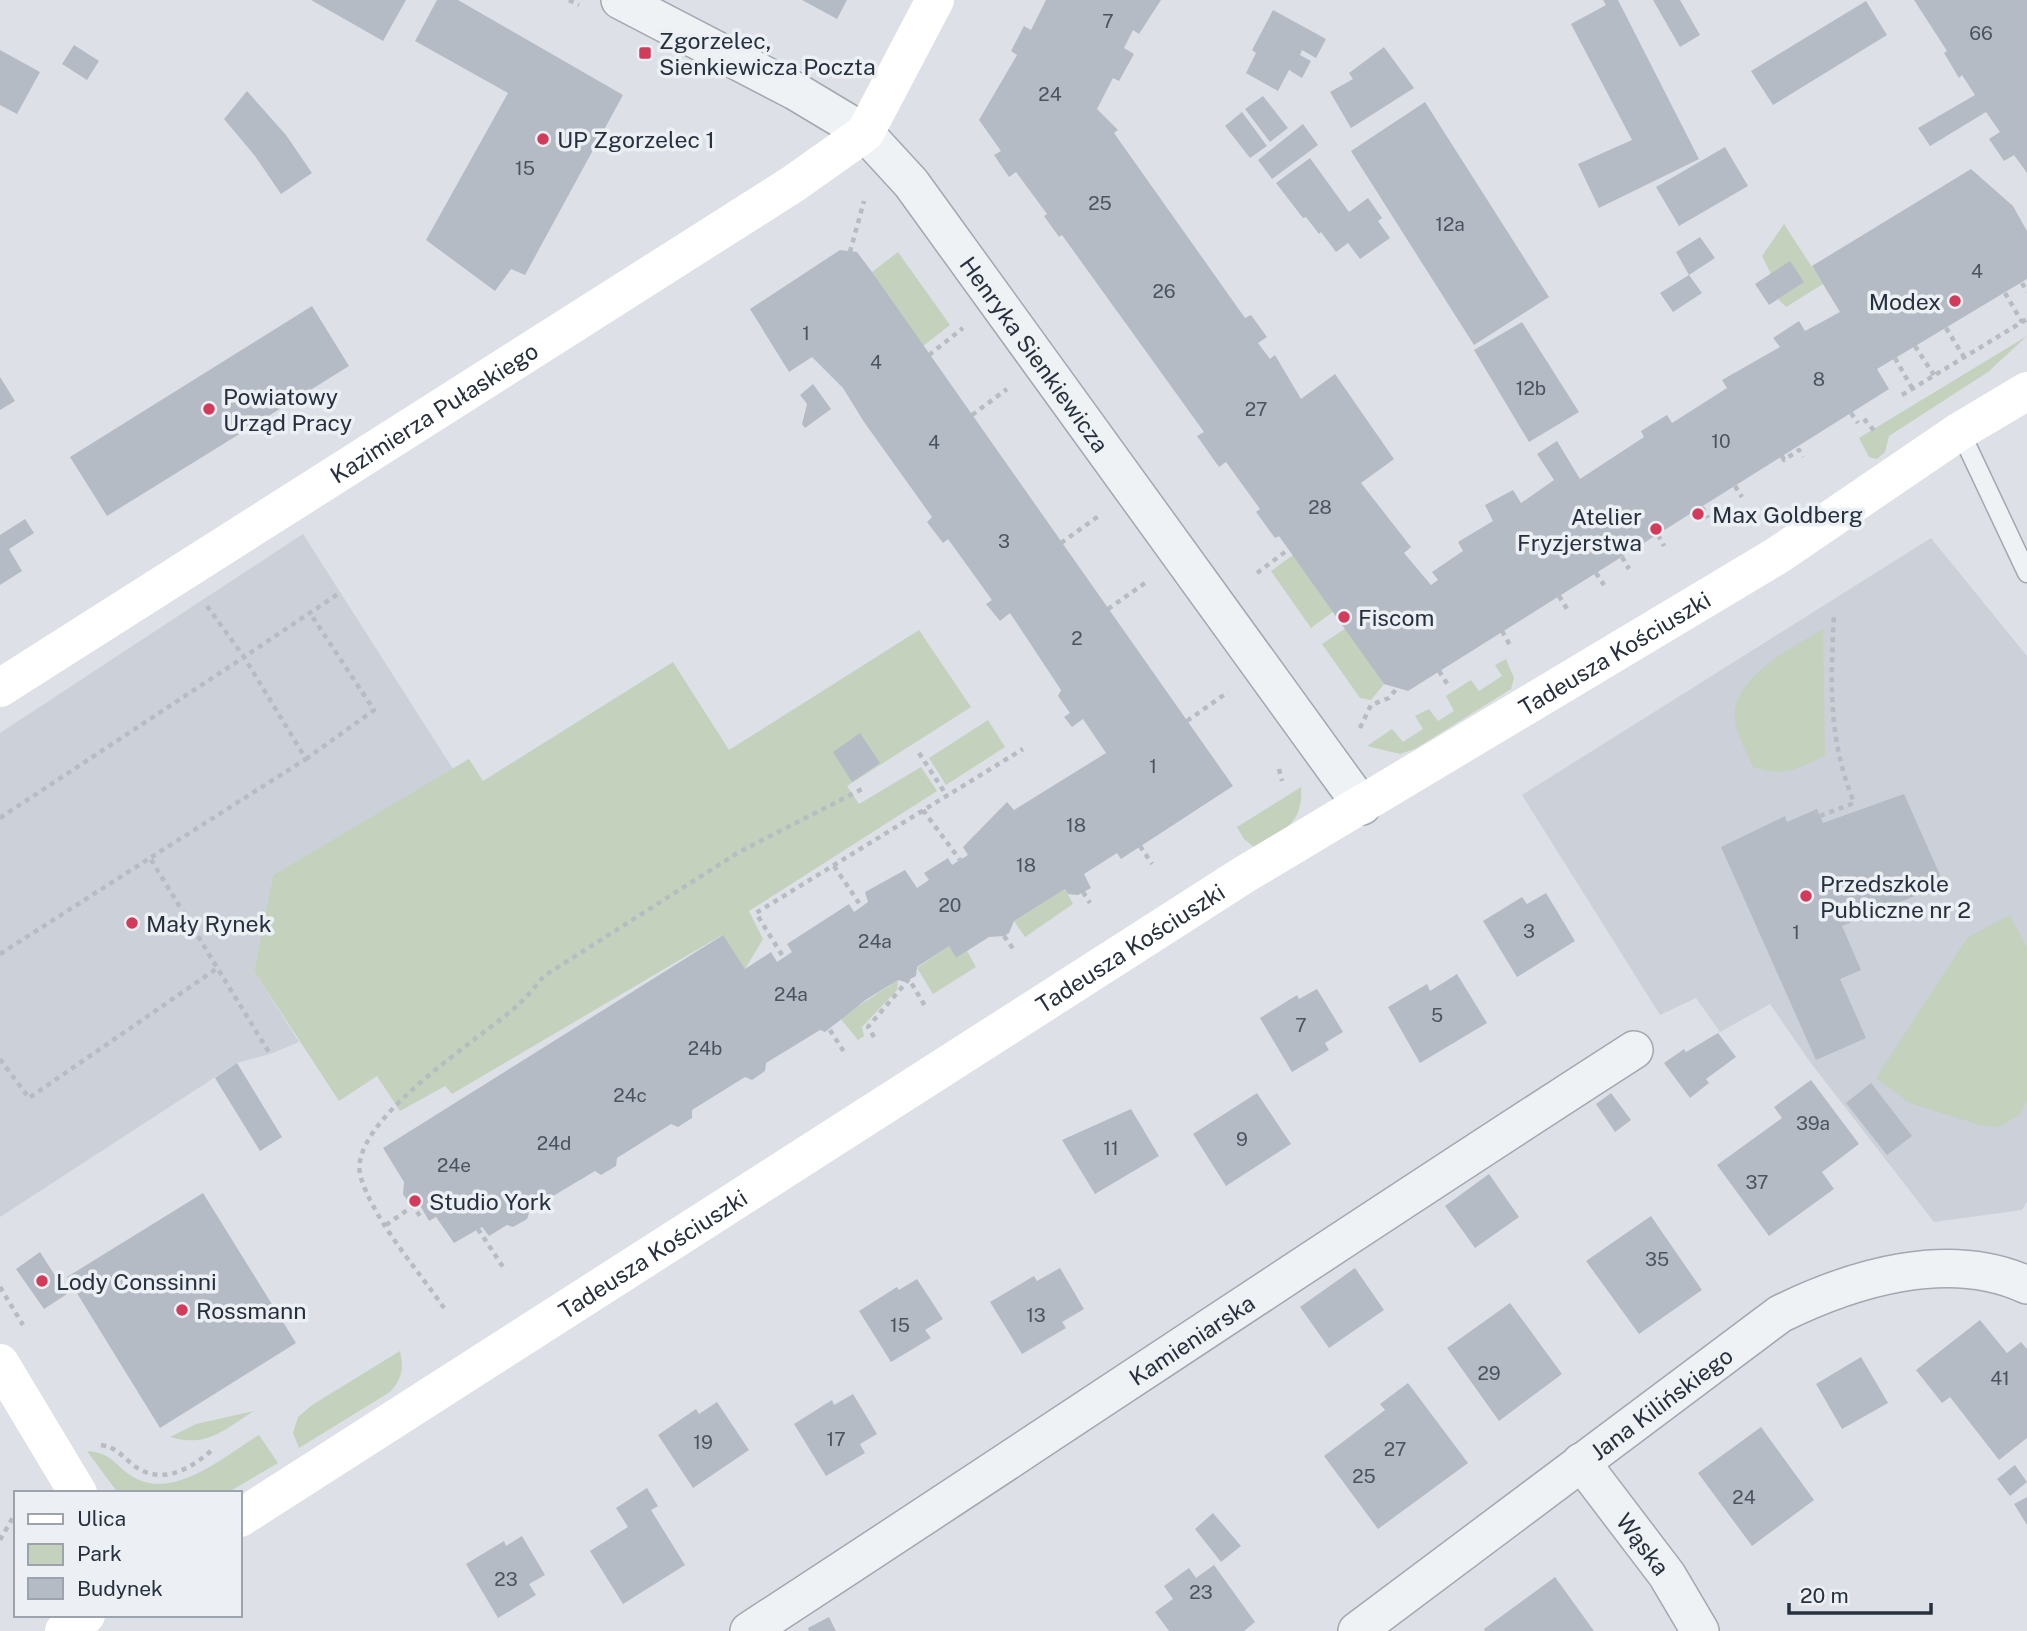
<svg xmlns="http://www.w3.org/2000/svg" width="2027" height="1631" viewBox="0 0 2027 1631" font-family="'Public Sans',sans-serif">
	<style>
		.built { fill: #cbd0d9 }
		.green { fill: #c3d1bd }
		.building { fill: #b4bbc4 }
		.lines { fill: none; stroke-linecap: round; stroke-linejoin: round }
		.lane-casing { stroke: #a2a8b1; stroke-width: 21 }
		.street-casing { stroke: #a2a8b1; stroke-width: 40 }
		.path { stroke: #b7bcc2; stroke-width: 4.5; stroke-dasharray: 5 5; stroke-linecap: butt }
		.lane { stroke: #eff2f5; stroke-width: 18 }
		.street { stroke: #eff2f5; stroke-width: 37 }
		.secondary { stroke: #fff; stroke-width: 38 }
		.poi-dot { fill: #d23c5a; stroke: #ecf0f5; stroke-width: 2.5 }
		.labels { text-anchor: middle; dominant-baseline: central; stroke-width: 7; stroke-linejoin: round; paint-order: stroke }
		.number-label { font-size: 19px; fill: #4a5360 }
		.poi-label { font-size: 23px; fill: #26303e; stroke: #ecf0f5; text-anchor: start }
		.street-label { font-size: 23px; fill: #26303e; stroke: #ecf0f5 }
	</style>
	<rect width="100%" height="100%" fill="#dde1e7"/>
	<path class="built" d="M303 534 453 769 273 875 254 971 299 1042 270 1054 237 1063 0 1217V733Z
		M1931 538 2027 656V1202L2022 1210 1934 1222 1810 1062 1770 1004 1720 1032 1696 998 1660 1015 1522 795Z"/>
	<path class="green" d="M1784 224 1823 284 1786 307 1778 299 1803 282 1771 274 1762 256Z
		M898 252 950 325 923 346 872 272Z
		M2027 336 1988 372 1889 436 1885 452 1877 459 1869 457 1859 438Z
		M1293 555 1334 611 1311 628 1271 571Z
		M1346 628 1384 684 1371 700 1360 698 1322 644Z
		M1823 629 1825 755C1800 769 1781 777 1753 767 1747 753 1737 736 1735 720 1730 678 1793 647 1823 629Z
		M919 630 971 707 847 786 859 804 921 767 937 791 749 911 763 939 745 969 722 935 452 1094 445 1086 400 1111 377 1076 339 1101 254 971 273 875 469 759 483 781 673 662 729 750Z
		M1506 659 1514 678 1511 689 1415 749 1400 754 1367 746 1392 729 1403 742 1423 729 1415 716 1429 709 1438 721 1454 711 1446 696 1471 680 1479 691 1502 676 1495 665Z
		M988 720 1005 747 946 785 929 758Z
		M1301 787C1304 824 1282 832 1254 847L1244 839 1237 827Z
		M1065 889 1073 904 1025 937 1014 921Z
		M2010 915 2027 948V1101L2019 1115 1999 1127 1980 1125 1910 1103 1876 1078 1967 938Z
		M949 946 956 958 967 951 976 967 933 994 917 968Z
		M898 980 897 990 862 1027 864 1036 858 1040 840 1018Z
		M400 1351C404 1369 402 1379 390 1392L299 1448 293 1433 298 1417 312 1405Z
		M254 1411C223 1430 208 1448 170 1437L196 1424Z
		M259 1435 278 1463 227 1493H118L87 1451C115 1453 116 1469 137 1479 177 1499 227 1454 259 1435Z"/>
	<path class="building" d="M311 0H406L383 41Z
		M437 0H458L623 95 525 275 511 269 495 291 426 240 508 93 415 41Z
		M802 0H847L837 19Z
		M1046 0H1161L1139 34 1133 30 1124 48 1134 54 1119 81 1113 78 1097 109 1118 130 1114 133 1245 318 1251 315 1267 337 1258 343 1270 359 1275 355 1301 399 1335 374 1394 459 1361 483 1411 547 1404 553 1431 585 1438 580 1432 572 1463 551 1458 542 1493 521 1485 505 1513 490 1521 503 1554 480 1537 454 1557 441 1580 479 1644 437 1641 431 1667 415 1672 423 1727 388 1722 380 1780 347 1773 338 1799 321 1805 331 1840 312 1812 266 1971 169 2013 206 2027 231V279L1877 369 1889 389 1408 691 1384 684 1279 536 1275 538 1256 512 1260 509 1226 462 1219 467 1197 436 1204 432 1062 235 1059 237 1044 216 1047 214 1016 172 1009 177 994 155 1001 151 979 120 1017 55 1011 51 1024 26 1031 30Z
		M1603 0H1618L1699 159 1599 208 1578 164 1632 140 1571 24 1606 5Z
		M1653 0H1680L1700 35 1680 47Z
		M1914 0H2027V173L2014 155 2004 161 1989 139 2000 132 1986 112 1930 146 1918 128 1975 95 1962 75 1959 78 1944 53 1947 51Z
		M1866 1 1887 35 1773 105 1751 71Z
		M1273 10 1326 39 1316 58 1302 50 1300 55 1311 61 1302 78 1289 70 1278 91 1246 73 1256 53 1252 50Z
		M74 45 99 61 87 80 62 64Z
		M1384 47 1414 88 1351 128 1330 92 1353 79 1349 73Z
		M0 50 40 72 17 114 0 105Z
		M247 91 286 135 312 173 281 194 255 156 224 119Z
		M1263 96 1288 128 1270 142 1245 109Z
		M1425 102 1549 297 1474 345 1351 151Z
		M1242 112 1267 146 1250 158 1225 126Z
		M1303 124 1318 145 1272 179 1258 160Z
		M1725 147 1748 186 1679 226 1656 187Z
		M1310 158 1349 212 1368 198 1382 218 1378 221 1390 238 1360 259 1348 243 1336 252 1321 232 1319 234 1306 217 1303 218 1276 183Z
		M1700 237 1715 258 1689 275 1676 252Z
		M840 250 857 252 872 272 1233 786 1121 859 1117 853 1084 874 1091 888 1078 895 1068 894 1065 889 1014 921 1009 933 1004 936 989 937 956 958 949 946 917 967 916 976 905 982 898 980 867 999 825 1032 820 1030 766 1063 765 1071 752 1080 745 1077 692 1110V1118L678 1127 671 1124 617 1158 616 1166 601 1175 595 1171 538 1205 530 1210 527 1219 513 1227 507 1225 489 1236 482 1227 454 1243 436 1217 429 1221 421 1207 409 1203 403 1194 404 1182 383 1148 723 935 745 969 771 952 777 962 792 952 787 944 849 904 854 912 868 902 865 892 905 870 917 888 929 880 924 873 948 858 952 865 968 855 963 847 1007 802 1014 810 1106 753 1083 719 1072 727 1064 717 1070 713 1058 696 1061 690 1010 613 1000 621 986 604 992 600 948 539 943 543 927 522 932 517 864 422 843 388 812 357 789 372 750 309Z
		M1790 261 1804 282 1769 305 1755 284Z
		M1689 275 1702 293 1673 312 1660 293Z
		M312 306 349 366 107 516 70 457Z
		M1522 322 1579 412 1529 442 1474 350Z
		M0 377 15 401 0 410Z
		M813 384 831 409 805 428 802 424 807 404 800 395Z
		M25 519 34 533 9 549 22 571 0 585V535Z
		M860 733 880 763 852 782 833 752Z
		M1904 794 1944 884 1842 926 1861 970 1840 979 1866 1038 1816 1060 1721 847 1785 816 1787 822 1817 809 1823 823Z
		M1546 893 1575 941 1517 977 1483 921 1522 897 1527 904Z
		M1457 974 1487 1023 1420 1063 1388 1007 1427 984 1430 991Z
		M1317 989 1343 1032 1325 1043 1329 1050 1292 1072 1260 1018 1297 995 1299 999Z
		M1718 1033 1736 1057 1706 1079 1709 1083 1690 1098 1664 1063 1684 1049 1686 1052Z
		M237 1063 282 1137 260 1151 215 1078Z
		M1811 1080 1859 1144 1822 1172 1834 1189 1769 1236 1717 1165 1782 1118 1774 1107Z
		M1871 1083 1912 1136 1887 1155 1846 1103Z
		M1257 1093 1291 1144 1226 1186 1193 1134Z
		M1611 1093 1631 1120 1615 1132 1596 1104Z
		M1131 1109 1159 1156 1095 1194 1062 1140Z
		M1489 1174 1519 1217 1475 1248 1445 1206Z
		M203 1193 296 1343 160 1428 67 1277Z
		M1651 1216 1702 1290 1639 1334 1586 1261Z
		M40 1252 67 1294 44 1309 16 1269Z
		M1060 1268 1084 1309 1062 1322 1066 1328 1022 1354 990 1302 1034 1276 1037 1281Z
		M1355 1268 1384 1310 1329 1348 1300 1307Z
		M917 1279 943 1319 925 1330 931 1338 891 1362 859 1311 897 1287 899 1290Z
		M1510 1303 1562 1374 1499 1421 1447 1348Z
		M1980 1320 2007 1353 2021 1342 2027 1349V1438L1999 1460 1950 1397 1942 1403 1916 1370Z
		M1861 1357 1888 1403 1842 1429 1816 1384Z
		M1408 1383 1468 1463 1378 1529 1324 1456 1385 1410 1380 1404Z
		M853 1394 877 1434 860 1444 865 1453 826 1476 794 1424 832 1400 834 1405Z
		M717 1402 749 1450 693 1488 658 1435 696 1409 699 1414Z
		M1761 1427 1814 1500 1752 1546 1698 1473Z
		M2015 1465 2027 1482 2010 1496 1997 1479Z
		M647 1488 658 1506 651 1510 685 1565 623 1604 590 1551 628 1527 616 1508Z
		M2027 1497V1525L2014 1504Z
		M1213 1513 1241 1546 1221 1562 1195 1529Z
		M522 1536 545 1575 529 1584 536 1595 498 1618 466 1564 504 1541 506 1546Z
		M1214 1565 1255 1622 1244 1631H1169L1155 1612 1173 1599 1164 1586 1189 1568 1196 1578Z
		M1555 1577 1594 1631H1485L1484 1629Z
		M829 1617 836 1631H809L808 1628Z"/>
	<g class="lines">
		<g class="lane-casing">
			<path id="lane" d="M1960 431 2027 573"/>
		</g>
		<g class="street-casing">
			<g id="street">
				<path id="s1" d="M620 0 795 91 865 133 911 183 1362 806"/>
				<path id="s2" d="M1581 1462 1667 1575 1700 1631"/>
				<path id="s3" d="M749 1631C1045 1438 1337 1241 1634 1050"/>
				<path id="s4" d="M1357 1631 1780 1314C1853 1278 1949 1249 2027 1285"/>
			</g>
		</g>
		<path class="path" d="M569 0 579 5
			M850 252 864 201
			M2022 283 2027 292
			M2005 293 2022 322
			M1946 328 1964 357
			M1915 346 1934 375
			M929 355 963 328
			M1895 358 1912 388
			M1902 395 2027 319
			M1851 413 1858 423
			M972 415 1007 389
			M1864 419 1877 434
			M1782 456 1784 460 1799 450 1803 457
			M1735 486 1742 497
			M1702 507 1708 518
			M1658 535 1664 546
			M1061 543 1100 515
			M1622 557 1629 569
			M1257 573 1289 549
			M1596 573 1604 585
			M1559 596 1567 609
			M207 606 244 657 341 592
			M1108 609 1148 581
			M1502 631 1510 645
			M1439 671 1448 685
			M1187 721 1228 692
			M1360 728 1371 705 1389 698 1397 688
			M919 753 947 796
			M306 759 374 710 310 613
			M1279 769 1282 781
			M923 810 960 860
			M1820 816 1854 803C1827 735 1831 683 1834 612
			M0 818 244 657 306 759 150 858
			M1140 846 1152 864
			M834 866 861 906
			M1083 892 1090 903
			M1004 936 1014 950
			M0 954 150 858 270 1054
			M782 955 756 913 1023 749
			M830 1030 846 1055
			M874 1037 868 1027 909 979 925 1006
			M0 1059 29 1098 219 967
			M386 1225 413 1206 420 1216
			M478 1229 505 1270
			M0 1287 23 1325
			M444 1308C418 1270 375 1222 361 1178 343 1123 484 1037 519 1004 528 996 536 985 544 976L739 852 864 788
			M101 1445C116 1447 122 1456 133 1465 161 1486 189 1470 212 1450
			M0 1540 16 1512"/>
		<use href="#lane" class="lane"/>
		<use href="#street" class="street"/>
		<g class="secondary">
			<path id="s5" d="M0 688 793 184 865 133 935 0"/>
			<path d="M0 1363 78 1493"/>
			<path id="s6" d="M240 1518 1245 874 1778 555 1960 431 2027 391"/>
			<path d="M64 1631 86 1615"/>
		</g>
	</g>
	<g class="poi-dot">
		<rect x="638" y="46" width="14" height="14" rx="3.5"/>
		<circle cx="543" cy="139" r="7"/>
		<circle cx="1955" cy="301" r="7"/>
		<circle cx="209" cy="409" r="7"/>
		<circle cx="1698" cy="514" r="7"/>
		<circle cx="1656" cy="529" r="7"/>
		<circle cx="1344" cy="617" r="7"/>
		<circle cx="1806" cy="896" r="7"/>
		<circle cx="132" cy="923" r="7"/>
		<circle cx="415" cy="1201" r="7"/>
		<circle cx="42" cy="1281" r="7"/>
		<circle cx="182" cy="1310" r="7"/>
	</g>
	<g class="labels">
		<g class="number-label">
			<text x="1108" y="21">7</text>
			<text x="1981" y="33">66</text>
			<text x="1050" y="94">24</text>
			<text x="525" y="168">15</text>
			<text x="1100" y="203">25</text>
			<text x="1450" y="224">12a</text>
			<text x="1977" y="271">4</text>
			<text x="1164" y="291">26</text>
			<text x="806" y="333">1</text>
			<text x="876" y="362">4</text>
			<text x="1819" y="379">8</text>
			<text x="1531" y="388">12b</text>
			<text x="1256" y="409">27</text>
			<text x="1721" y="441">10</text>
			<text x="934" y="442">4</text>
			<text x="1320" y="507">28</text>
			<text x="1004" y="541">3</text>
			<text x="1077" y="638">2</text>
			<text x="1153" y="766">1</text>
			<text x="1076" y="825">18</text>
			<text x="1026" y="865">18</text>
			<text x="950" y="905">20</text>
			<text x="1529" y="931">3</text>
			<text x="1796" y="932">1</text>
			<text x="875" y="941">24a</text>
			<text x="791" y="994">24a</text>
			<text x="1437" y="1015">5</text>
			<text x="1301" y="1025">7</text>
			<text x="705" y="1048">24b</text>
			<text x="630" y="1095">24c</text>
			<text x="1813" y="1123">39a</text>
			<text x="1242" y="1139">9</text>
			<text x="554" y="1143">24d</text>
			<text x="1111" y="1148">11</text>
			<text x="454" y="1165">24e</text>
			<text x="1757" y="1182">37</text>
			<text x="1657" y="1259">35</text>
			<text x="1036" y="1315">13</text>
			<text x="900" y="1325">15</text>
			<text x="1489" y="1373">29</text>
			<text x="2000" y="1378">41</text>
			<text x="836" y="1439">17</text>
			<text x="703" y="1442">19</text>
			<text x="1395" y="1449">27</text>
			<text x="1364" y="1476">25</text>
			<text x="1744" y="1497">24</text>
			<text x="506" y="1579">23</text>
			<text x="1201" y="1592">23</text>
		</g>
		<g class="poi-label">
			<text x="659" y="40">Zgorzelec,<tspan x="659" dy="26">Sienkiewicza Poczta</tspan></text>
			<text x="557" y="139">UP Zgorzelec 1</text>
			<text x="1941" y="301" text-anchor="end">Modex</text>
			<text x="223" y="396">Powiatowy<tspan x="223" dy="26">Urząd Pracy</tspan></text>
			<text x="1712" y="514">Max Goldberg</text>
			<text x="1642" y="516" text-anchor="end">Atelier<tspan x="1642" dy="26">Fryzjerstwa</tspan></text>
			<text x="1358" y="617">Fiscom</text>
			<text x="1820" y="883">Przedszkole<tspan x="1820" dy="26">Publiczne nr 2</tspan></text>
			<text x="146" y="923">Mały Rynek</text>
			<text x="429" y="1201">Studio York</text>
			<text x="56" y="1281">Lody Conssinni</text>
			<text x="196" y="1310">Rossmann</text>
		</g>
		<g class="street-label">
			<text stroke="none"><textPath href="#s1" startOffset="558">Henryka Sienkiewicza</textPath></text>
			<text stroke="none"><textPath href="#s5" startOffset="514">Kazimierza Pułaskiego</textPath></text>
			<text stroke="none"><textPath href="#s6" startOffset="1624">Tadeusza Kościuszki</textPath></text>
			<text stroke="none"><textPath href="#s6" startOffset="1057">Tadeusza Kościuszki</textPath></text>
			<text stroke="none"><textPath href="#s6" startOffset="490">Tadeusza Kościuszki</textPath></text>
			<text stroke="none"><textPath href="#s3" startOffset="530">Kamieniarska</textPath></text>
			<text stroke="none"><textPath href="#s4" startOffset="380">Jana Kilińskiego</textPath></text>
			<text stroke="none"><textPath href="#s2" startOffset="103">Wąska</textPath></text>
		</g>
	</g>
	<rect x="14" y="1491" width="228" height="126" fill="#ecf0f5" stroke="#9da3ac" stroke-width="2"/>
	<rect x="28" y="1514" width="35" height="10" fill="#ffffff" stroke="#9da3ac" stroke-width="2"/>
	<text x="77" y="1526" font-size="21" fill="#26303e">Ulica</text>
	<rect x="28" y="1544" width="35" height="21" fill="#c3d1bd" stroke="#9da3ac" stroke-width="2"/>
	<text x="77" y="1561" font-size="21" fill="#26303e">Park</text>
	<rect x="28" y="1578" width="35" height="21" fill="#b4bbc4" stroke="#9da3ac" stroke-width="2"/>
	<text x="77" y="1596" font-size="21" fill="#26303e">Budynek</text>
	<path d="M1789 1603v10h142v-10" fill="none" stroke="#26303e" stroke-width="3.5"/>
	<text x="1800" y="1603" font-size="21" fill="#26303e" stroke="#ecf0f5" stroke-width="5" paint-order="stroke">20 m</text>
</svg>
